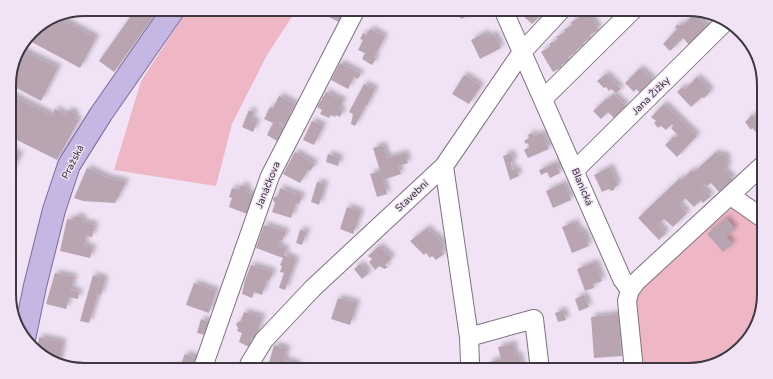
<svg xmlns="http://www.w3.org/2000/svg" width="773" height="379" viewBox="0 0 773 379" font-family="'Varela Round',sans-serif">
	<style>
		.green { fill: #efb7c6 }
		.building { fill: #b9a5b1; filter: url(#shadow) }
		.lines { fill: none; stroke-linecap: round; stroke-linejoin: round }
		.minor-casing { stroke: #7d7180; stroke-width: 20 }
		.major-casing { stroke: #7c6b9f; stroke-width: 24 }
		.minor { stroke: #fff; stroke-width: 18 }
		.major { stroke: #c5b6e4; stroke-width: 22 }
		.labels { text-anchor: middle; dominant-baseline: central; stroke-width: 3; stroke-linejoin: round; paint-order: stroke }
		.street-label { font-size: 10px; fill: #3d383f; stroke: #f1e3f5 }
		.rim { fill: none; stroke: #3d383f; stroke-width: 2 }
	</style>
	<defs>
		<filter id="shadow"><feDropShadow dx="3.5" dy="-3.5" stdDeviation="2" flood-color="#0004"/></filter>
	</defs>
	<rect width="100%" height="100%" fill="#f1e3f5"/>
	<path class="green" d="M188 9H297L267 55 232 124 216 186 114 170 141 81Z
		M732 207 764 230V294L756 327 730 357 692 370H641L634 304 643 288Z"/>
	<path class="building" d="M128 9H159L114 72 99 61 133 13Z
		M328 9H346L339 22 325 15Z
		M456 9H475L476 12 461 19Z
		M520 9H547L532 24 521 14 523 11Z
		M587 10 599 30 590 35 591 38 583 43 584 45 576 50 577 52 568 57 570 60 561 65 562 67 553 72 541 52 551 46 549 44 558 39 556 37 565 32 564 30 572 25 571 22 580 17 578 15Z
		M704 13 710 14 716 16 712 20Z
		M695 14 709 28 701 37 699 35 689 45 683 38 670 51 663 44 677 29 675 27 678 24 679 26 681 24 682 25Z
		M60 19 96 38 80 68 26 39 35 28Z
		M370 29 385 37 374 57 376 59 372 65 362 59 365 53 358 50 363 40 360 39 363 33 366 35Z
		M485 33 488 37 494 34 501 48 480 59 471 40Z
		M20 48 22 49 21 50 58 68 41 101 9 84 17 52Z
		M340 63 361 74 358 79 354 77 348 89 331 80Z
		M640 68 653 80 640 93 636 89 634 92 625 83Z
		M606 74 621 89 616 93 611 89 609 91 606 87 604 88 597 81Z
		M464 75 481 86 469 104 452 94Z
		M697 77 711 91 704 98 702 97 691 107 677 92 682 87 685 89Z
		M364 84 375 89 367 106 366 105 355 126 351 124 353 114 349 112Z
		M326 92 343 101 339 109 343 111 340 117 336 115 335 117 331 115 329 118 320 114 322 110 317 107Z
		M9 94 52 116 55 109 66 115 68 110 76 114 74 118 79 120 57 160 9 136Z
		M613 94 626 106 614 118 608 112 601 119 593 111 607 98 608 99Z
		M279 96 295 104 285 125 280 122 279 124 284 127 277 141 267 135 273 123 264 119 270 107 273 108Z
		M664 104 697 136 677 157 665 145 674 136 675 138 678 135 671 128 673 126 672 124 666 130 661 126 658 128 654 123 656 121 651 117Z
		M249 110 254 112 251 120 257 122 253 132 242 127Z
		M762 111 763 112 764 135 761 137 752 128 751 130 745 122 752 115 755 118Z
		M312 121 323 126 314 145 303 140Z
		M532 133 534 136 542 133 549 149 528 158 524 150 529 147 528 143 526 144 524 141 529 138 528 135Z
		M383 145 387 158 405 153 408 163 398 166 401 174 383 180 387 194 377 197 370 174 380 171 373 148Z
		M9 146 14 149 13 152 20 155 9 177Z
		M295 152 315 164 310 171 308 170 300 183 283 174Z
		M716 152 720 156 722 154 724 155 727 158 728 160 725 162 729 166 724 170 733 179 719 192 711 183 707 186 705 184 702 187 711 196 703 203 701 200 694 207 685 198 679 204 687 213 673 227 664 219 658 224 666 233 659 240 638 218 680 178 681 180 692 170 694 172Z
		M511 153 514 161 511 162 512 170 516 169 519 176 510 180 503 156Z
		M328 154 340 158 338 166 326 162Z
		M556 163 560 173 550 178 547 172 541 175 539 170Z
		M610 167 618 185 615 187 614 190 611 191 609 189 602 192 594 175Z
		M87 168 108 178 126 182 115 203 83 201 74 198Z
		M317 182 325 184 319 205 311 202Z
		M564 183 571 200 553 208 546 191Z
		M241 185 247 187 246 192 254 195 247 214 229 207 232 198 229 197 232 188 239 190Z
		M280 188 302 196 299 204 296 203 291 218 272 212 275 203 273 200 274 197 278 196Z
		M347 207 361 212 353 234 340 229Z
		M75 216 83 218 82 222 95 225 92 237 86 236 84 246 93 248 90 258 60 251 67 219 74 220Z
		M726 218 735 229 726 237 733 244 723 252 707 234Z
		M575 222 578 230 579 229 580 232 583 231 589 246 572 253 562 227Z
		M264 225 286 232 282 241 280 240 278 246 286 249 284 255 296 260 285 290 279 288 284 273 280 272 282 266 280 265 283 258 256 248Z
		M427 228 434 236 435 235 445 246 441 249 444 254 436 260 432 256 430 258 426 253 424 255 410 241Z
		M300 230 307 231 302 245 296 243Z
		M379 246 392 258 385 265 388 267 385 269 379 266 375 270 369 262 372 259 368 256Z
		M595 262 602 281 593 284 594 288 585 291 577 269Z
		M360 264 369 273 362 279 354 269Z
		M251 265 273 272 269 281 267 280 262 295 254 292 252 298 242 294 245 280Z
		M55 273 74 277 71 290 79 292 78 299 69 297 66 309 46 304Z
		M93 275 105 279 101 295 98 294 89 323 80 321Z
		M194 283 216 291 209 313 186 305Z
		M584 295 589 307 579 311 575 299Z
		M338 298 357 303 350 325 331 319Z
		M563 310 566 320 558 322 555 313Z
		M244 312 262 317 255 340 252 338 250 341H252L249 347 239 342 242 333 237 331 238 328 236 324 238 322 241 321Z
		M618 314 620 332H621L622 338H620L622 356 594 358 591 317Z
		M201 319 209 322 205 335 197 333Z
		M39 337 63 342 59 364 52 362 37 350Z
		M513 344 515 356 519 355 522 370H491L489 362 501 359 498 347Z
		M274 345 287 349 284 360 298 364 296 370H267Z
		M185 354 197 358 194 370 185 368 184 370H172L173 367 179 369Z"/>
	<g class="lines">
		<g class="minor-casing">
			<path id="minor" d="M503 9 622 279 630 290
				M543 99 634 9
				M444 166 469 337 470 362 468 370
				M575 170 726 21
				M731 196 764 219
				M469 337 534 319 540 370
				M202 370 270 176 356 9
				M247 370 250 363 264 340 313 288 444 166 522 52 562 9
				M634 370 627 301 630 290 636 282 764 164"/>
		</g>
		<g class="major-casing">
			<path id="major" d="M24 339 35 286 54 210 69 165 101 114 174 9"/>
		</g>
		<use href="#minor" class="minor"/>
		<use href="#major" class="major"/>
	</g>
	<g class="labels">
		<g class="street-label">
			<text transform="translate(651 96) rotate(-45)">Jana Žižky</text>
			<text transform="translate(73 162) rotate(-63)">Pražská</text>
			<text transform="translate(268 185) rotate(-68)">Janáčkova</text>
			<text transform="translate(582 187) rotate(67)">Blanická</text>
			<text transform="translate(412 196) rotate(-43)">Stavební</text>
		</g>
	</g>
	<path d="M0 0H773V379H0ZM85 16H688A69 69 0 0 1 757 85V294A69 69 0 0 1 688 363H85A69 69 0 0 1 16 294V85A69 69 0 0 1 85 16Z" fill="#f1e3f5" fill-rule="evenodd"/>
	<path class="rim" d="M85 16H688A69 69 0 0 1 757 85V294A69 69 0 0 1 688 363H85A69 69 0 0 1 16 294V85A69 69 0 0 1 85 16Z"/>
</svg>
